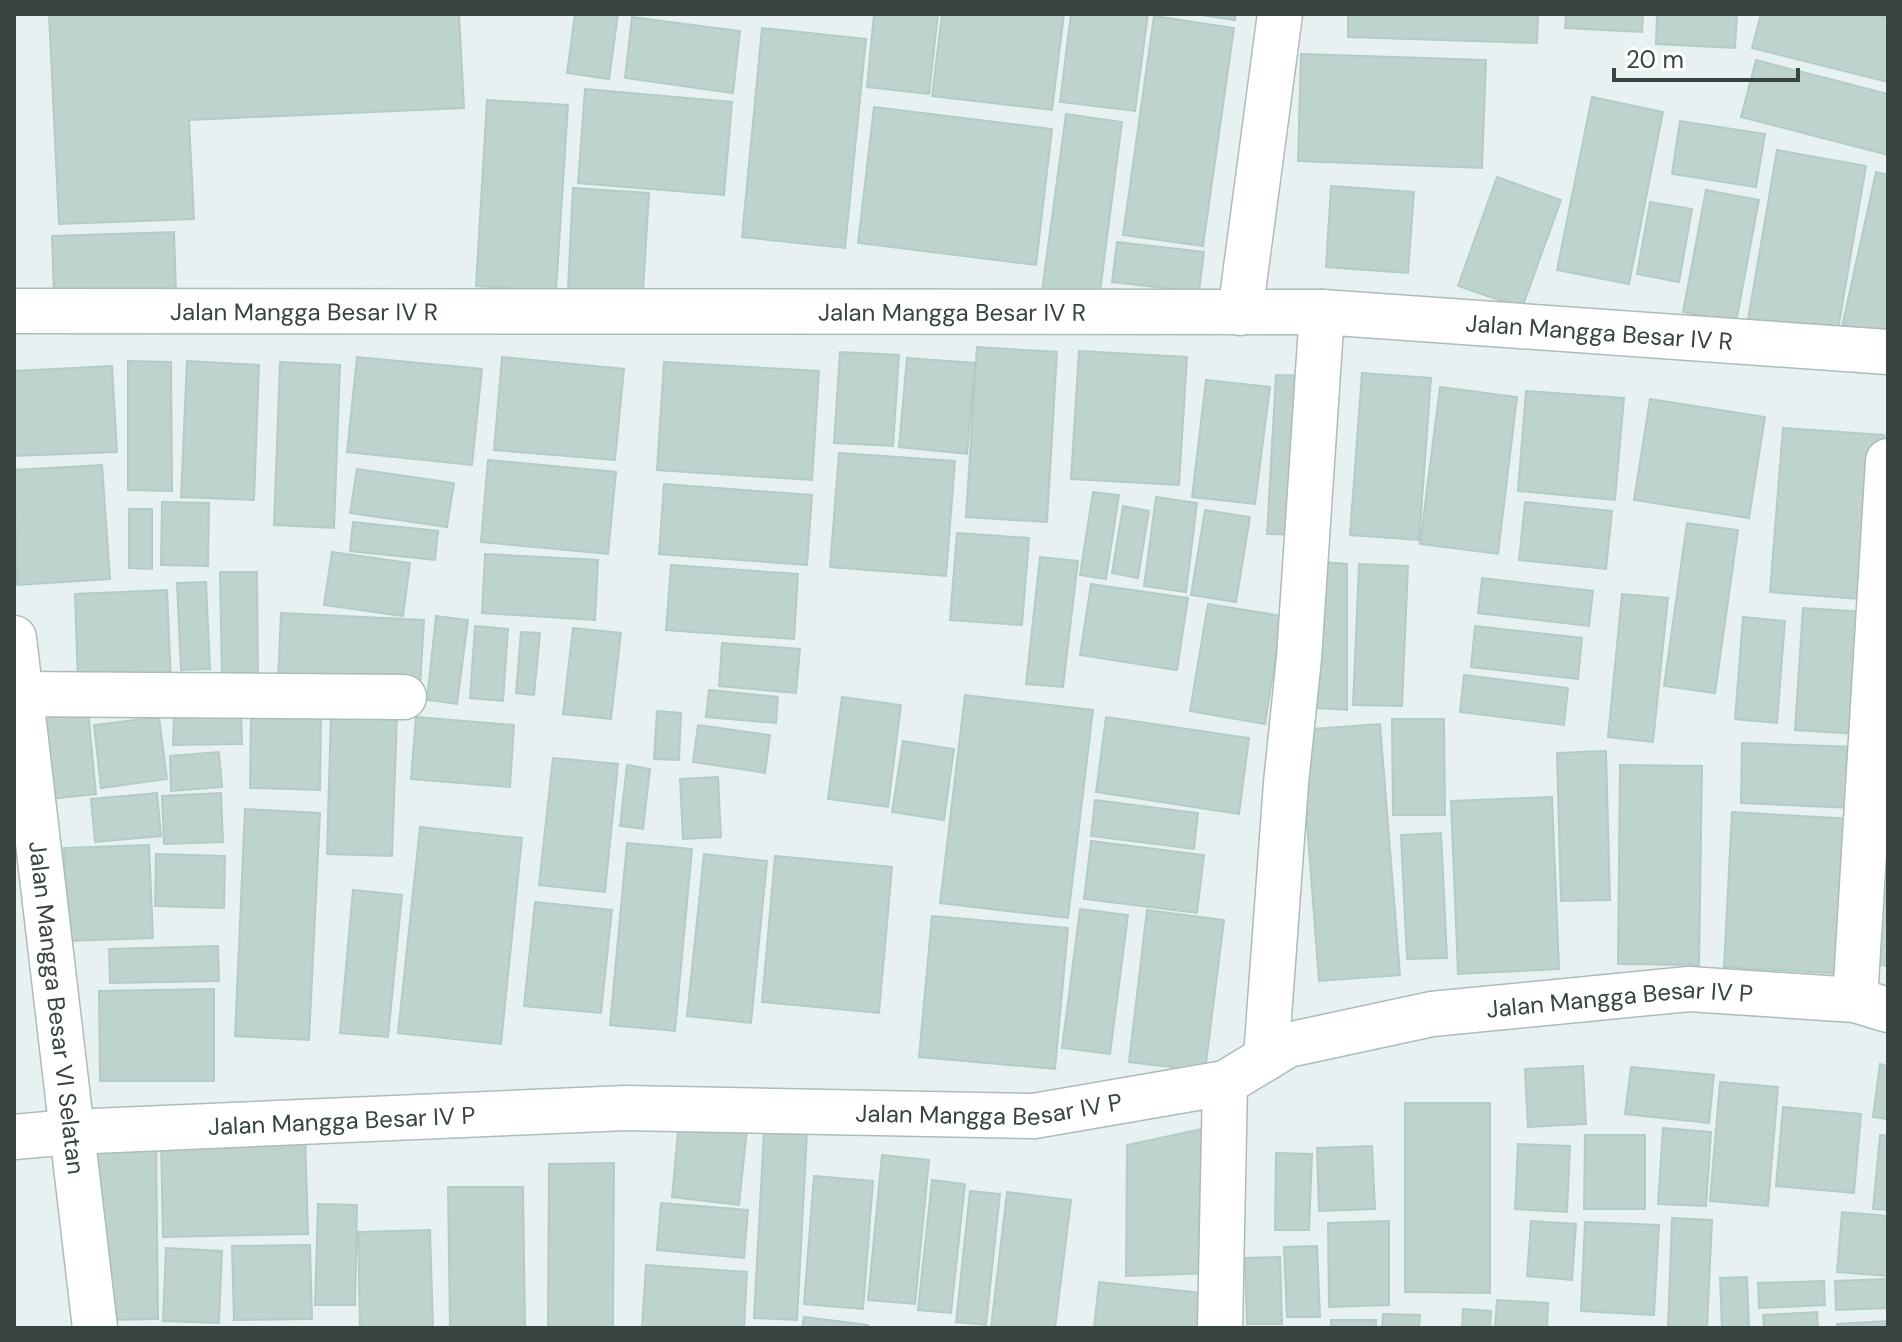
<svg xmlns="http://www.w3.org/2000/svg" width="1902" height="1342" viewBox="0 0 1902 1342" font-family="'DM Sans',sans-serif">
	<style>
		.building { fill: #bed2ce; stroke: #b2ccc7; stroke-width: 2 }
		.lines { fill: none; stroke-linecap: round; stroke-linejoin: round }
		.street-casing { stroke: #abbcba; stroke-width: 47 }
		.street { stroke: #fff; stroke-width: 44 }
		.labels { text-anchor: middle; dominant-baseline: central; stroke-width: 6; stroke-linejoin: round; paint-order: stroke }
		.street-label { font-size: 24px; fill: #374442; stroke: #fff }
	</style>
	<rect width="100%" height="100%" fill="#e8f1f1"/>
	<path class="building" d="M49 14H459L464 108 189 120 194 219 59 224Z
		M575 14H618L609 79 567 73Z
		M874 14H938L929 94 867 87Z
		M942 14H1064L1052 110 932 96Z
		M1071 14H1148L1135 111 1060 102Z
		M1195 14H1236L1235 20Z
		M1348 14H1538L1537 43 1348 37Z
		M1566 14H1643L1642 32 1565 28Z
		M1657 14H1737L1735 48 1656 44Z
		M1761 14H1871L1888 18V82L1752 48Z
		M1154 16 1234 28 1203 246 1123 235Z
		M632 17 740 31 733 93 625 78Z
		M762 28 866 39 845 248 742 237Z
		M1301 54 1486 60 1482 168 1298 161Z
		M1756 60 1888 94V155L1741 117Z
		M585 89 732 102 724 195 578 183Z
		M1592 97 1663 112 1629 284 1557 270Z
		M487 100 568 105 556 291 476 286Z
		M874 107 1052 129 1036 265 858 243Z
		M1066 114 1122 122 1099 299 1042 291Z
		M1680 121 1765 134 1756 187 1672 174Z
		M1777 150 1866 166 1836 341 1747 326Z
		M1876 172 1888 175V332L1842 327Z
		M1497 177 1561 200 1522 308 1458 286Z
		M1331 186 1414 192 1408 273 1326 267Z
		M573 188 649 193 643 292 568 288Z
		M1706 190 1759 200 1736 322 1683 312Z
		M1650 202 1692 209 1679 282 1637 274Z
		M174 232 176 291 54 295 52 236Z
		M1117 242 1204 252 1199 292 1112 282Z
		M977 347 1057 352 1047 522 966 517Z
		M1079 351 1187 357 1179 485 1071 479Z
		M840 352 899 355 893 446 834 443Z
		M357 357 482 369 472 465 347 452Z
		M502 357 624 369 615 460 494 450Z
		M907 358 975 363 967 454 899 447Z
		M128 361 171 362 172 491 128 490Z
		M187 361 259 365 254 500 181 497Z
		M280 362 340 365 334 528 274 525Z
		M664 362 819 371 812 480 657 470Z
		M112 366 117 452 14 456V371Z
		M1362 373 1431 378 1419 540 1350 535Z
		M1276 375 1313 376 1300 535 1267 534Z
		M1206 380 1270 387 1255 504 1192 497Z
		M1440 387 1517 397 1498 554 1420 544Z
		M1526 391 1624 398 1615 500 1518 491Z
		M1650 399 1765 417 1749 518 1634 500Z
		M1783 428 1884 435 1872 600 1770 592Z
		M839 453 955 461 946 576 830 567Z
		M488 460 616 472 608 554 481 542Z
		M102 465 110 579 17 585 14 470Z
		M357 469 454 483 447 527 350 513Z
		M664 484 812 495 807 565 659 554Z
		M1093 492 1119 495 1106 579 1080 575Z
		M1156 497 1197 503 1186 592 1144 586Z
		M162 502 209 503 208 566 161 565Z
		M1525 502 1612 511 1606 569 1519 560Z
		M1123 506 1149 511 1138 578 1112 573Z
		M129 509H152V569L129 568Z
		M1205 510 1250 517 1236 602 1191 595Z
		M353 522 438 531 435 560 350 551Z
		M1687 523 1738 530 1715 693 1664 686Z
		M957 533 1029 538 1022 625 950 620Z
		M332 552 410 563 403 616 324 605Z
		M485 554 598 560 595 620 482 613Z
		M1040 557 1078 561 1063 687 1026 684Z
		M1311 561 1347 564V710L1302 707Z
		M1359 564 1408 566 1402 706 1353 705Z
		M671 565 798 574 794 639 666 630Z
		M220 572H257L258 677 222 678Z
		M1482 578 1593 591 1589 626 1478 613Z
		M206 582 210 669 181 670 177 583Z
		M1091 584 1188 598 1177 670 1080 655Z
		M167 590 171 681 78 684 75 594Z
		M1622 594 1668 598 1653 742 1608 737Z
		M1208 604 1282 616 1265 724 1190 711Z
		M1803 608 1866 612 1858 734 1795 730Z
		M281 613 424 620 420 686 278 680Z
		M436 616 468 620 457 704 427 700Z
		M1743 617 1785 621 1777 723 1735 719Z
		M475 626 508 629 503 701 470 698Z
		M1475 626 1582 638 1578 679 1471 667Z
		M573 628 621 633 611 719 563 714Z
		M521 632 540 633 534 695 516 693Z
		M722 643 800 649 796 693 719 686Z
		M1464 675 1568 688 1564 725 1460 712Z
		M709 690 778 697 776 723 706 717Z
		M965 695 1093 710 1068 918 940 903Z
		M842 697 901 705 888 807 828 799Z
		M87 700 96 794 50 799 39 704Z
		M241 711 242 744 173 745 174 712Z
		M657 711 681 713 679 760 654 759Z
		M331 714 397 716 392 856 327 854Z
		M251 715 321 716 320 790 250 788Z
		M159 717 167 779 101 788 94 725Z
		M416 717 514 725 510 787 411 779Z
		M1106 717 1249 738 1239 814 1096 792Z
		M1392 719H1444L1445 815H1393Z
		M1380 724 1400 975 1319 981 1300 730Z
		M698 725 770 735 765 773 693 762Z
		M903 741 954 749 944 820 892 812Z
		M1742 743 1855 747 1853 808 1741 803Z
		M1606 751 1610 900 1561 901 1557 753Z
		M219 752 222 787 171 791 170 756Z
		M553 758 618 764 605 892 539 885Z
		M627 765 650 769 643 829 620 826Z
		M1620 765 1702 766 1699 965 1618 964Z
		M718 777 721 837 683 839 680 779Z
		M157 793 161 836 95 842 91 799Z
		M221 793 223 842 164 844 162 796Z
		M1552 797 1559 969 1458 974 1451 801Z
		M1095 800 1198 813 1194 849 1091 836Z
		M245 809 320 813 309 1040 235 1036Z
		M1732 812 1854 819 1846 974 1724 967Z
		M420 827 522 838 501 1044 398 1033Z
		M1888 831V966L1871 964Z
		M1441 833 1447 958 1407 959 1401 835Z
		M1091 841 1204 855 1197 913 1084 899Z
		M627 843 692 849 675 1031 610 1025Z
		M149 845 153 938 68 941 64 848Z
		M156 854 225 856 224 908 155 906Z
		M704 854 767 861 751 1023 687 1016Z
		M775 856 892 867 879 1013 762 1002Z
		M353 890 402 895 388 1037 340 1033Z
		M535 902 612 910 601 1013 524 1006Z
		M1080 909 1128 915 1110 1054 1062 1048Z
		M1147 910 1224 920 1205 1071 1129 1062Z
		M932 916 1068 928 1055 1069 919 1057Z
		M218 946 219 981 110 983 109 949Z
		M214 989V1081H100L99 991Z
		M1880 1064 1888 1067V1119L1873 1117Z
		M1583 1066 1586 1124 1528 1127 1525 1069Z
		M1631 1067 1714 1075 1709 1123 1625 1114Z
		M1720 1082 1778 1087 1768 1206 1710 1201Z
		M1405 1103H1490V1293L1405 1292Z
		M1783 1107 1861 1114 1854 1193 1776 1186Z
		M679 1121 747 1129 739 1205 672 1197Z
		M1211 1127 1213 1273 1126 1276 1127 1145Z
		M1663 1128 1711 1132 1706 1206 1658 1204Z
		M764 1131 807 1133 797 1320 754 1318Z
		M305 1132 308 1234 163 1237 161 1141Z
		M1585 1135H1645V1209H1584Z
		M1880 1135 1888 1136V1210L1873 1209Z
		M156 1139 158 1319 103 1320 86 1146Z
		M1518 1144 1570 1146 1567 1212 1515 1209Z
		M1372 1146 1375 1209 1319 1211 1317 1148Z
		M1276 1153 1312 1154 1309 1230H1275Z
		M882 1155 929 1160 915 1304 868 1300Z
		M614 1163 613 1328H548L549 1164Z
		M814 1176 873 1181 863 1309 804 1304Z
		M932 1180 965 1184 951 1313 918 1310Z
		M448 1187H523L525 1328H450Z
		M970 1191 1000 1194 986 1325 956 1322Z
		M1007 1192 1071 1200 1055 1328H991Z
		M661 1203 748 1210 744 1258 657 1250Z
		M318 1204 357 1205 355 1305H315Z
		M1842 1212 1888 1216V1276L1837 1272Z
		M1672 1218 1712 1220 1707 1328H1668Z
		M1389 1221V1305L1329 1307 1328 1223Z
		M1531 1221 1576 1224 1572 1280 1527 1276Z
		M1585 1222 1659 1225 1654 1315 1581 1311Z
		M430 1230 433 1328H360L358 1232Z
		M310 1245 312 1319 234 1320 232 1246Z
		M1317 1246 1320 1317H1287L1284 1247Z
		M166 1248 222 1251 219 1323 163 1321Z
		M1280 1257 1282 1324H1247L1245 1258Z
		M646 1265 747 1272 744 1328H642Z
		M1747 1277 1749 1328H1722L1720 1278Z
		M1888 1279V1308L1836 1310 1835 1281Z
		M1824 1281 1825 1305 1759 1308 1758 1283Z
		M1099 1282 1220 1295 1216 1328H1094Z
		M1497 1300 1548 1303 1547 1328H1495Z
		M1463 1309 1491 1311 1490 1328H1462Z
		M1817 1312 1818 1328H1764L1763 1315Z
		M1383 1314 1420 1315 1419 1328H1382Z
		M804 1317 868 1325V1328H802Z
		M1331 1320H1376V1328H1331Z
		M1888 1321V1328H1837V1324Z"/>
	<g class="lines">
		<g class="street-casing">
			<g id="street">
				<path id="s1" d="M14 311 1322 312 1888 352"/>
				<path d="M1240 313 1280 14"/>
				<path id="s2" d="M14 638 95 1328"/>
				<path d="M14 694 404 697"/>
				<path d="M1855 1000 1888 461"/>
				<path d="M1266 1058 1286 783 1299 658 1322 312"/>
				<path id="s3" d="M14 1137 70 1132 626 1108 1034 1116 1225 1083 1288 1045 1432 1014 1689 989 1855 1000 1888 1010"/>
				<path d="M1220 1328 1225 1083"/>
			</g>
		</g>
		<use href="#street" class="street"/>
	</g>
	<g class="labels">
		<g class="street-label">
			<text stroke="none"><textPath href="#s1" startOffset="290">Jalan Mangga Besar IV R</textPath></text>
			<text stroke="none"><textPath href="#s1" startOffset="938">Jalan Mangga Besar IV R</textPath></text>
			<text stroke="none"><textPath href="#s1" startOffset="1586">Jalan Mangga Besar IV R</textPath></text>
			<text stroke="none"><textPath href="#s3" startOffset="1624">Jalan Mangga Besar IV P</textPath></text>
			<text stroke="none"><textPath href="#s2" startOffset="372">Jalan Mangga Besar VI Selatan</textPath></text>
			<text stroke="none"><textPath href="#s3" startOffset="976">Jalan Mangga Besar IV P</textPath></text>
			<text stroke="none"><textPath href="#s3" startOffset="328">Jalan Mangga Besar IV P</textPath></text>
		</g>
	</g>
	<rect width="1902" height="1342" fill="none" stroke="#374442" stroke-width="32"/>
	<path d="M1614 68v12h184v-12" fill="none" stroke="#374442" stroke-width="4"/>
	<text x="1626" y="68" font-size="24" fill="#374442" stroke="#ffffff" stroke-width="6" paint-order="stroke">20 m</text>
</svg>
